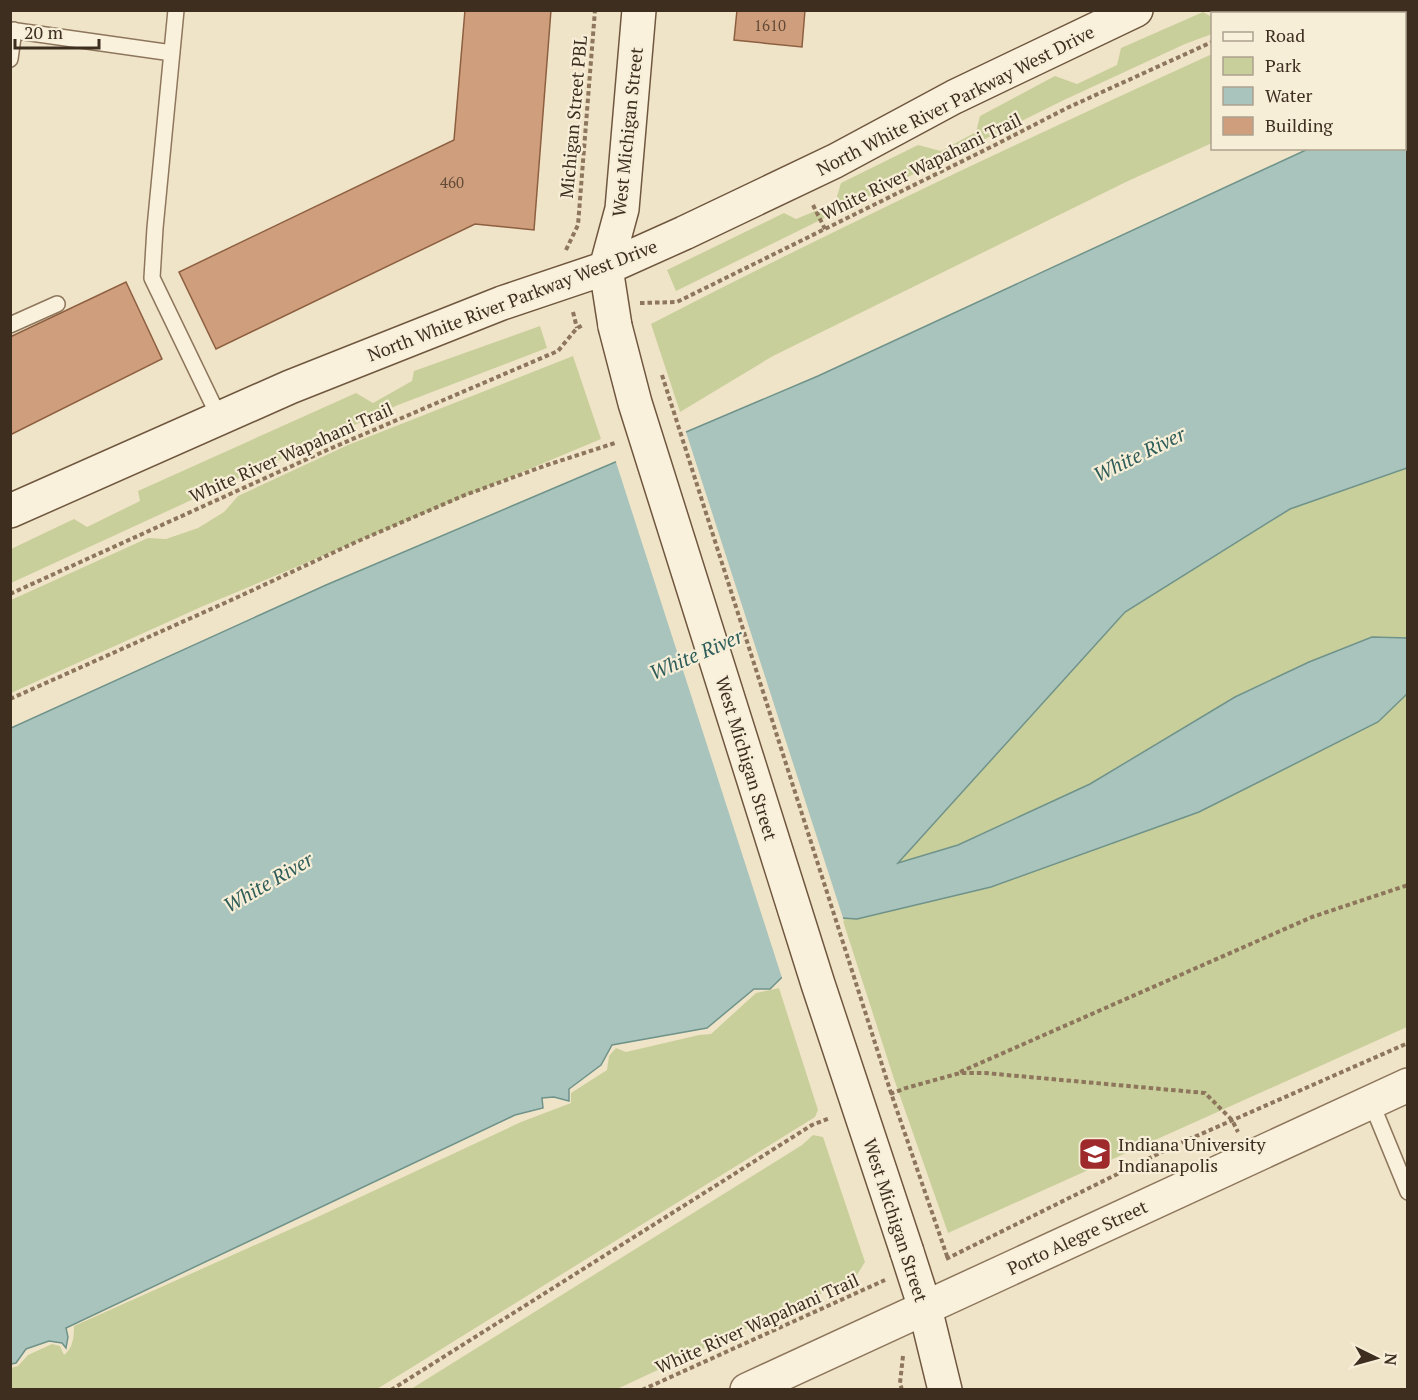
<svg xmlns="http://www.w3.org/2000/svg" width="1418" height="1400" viewBox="0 0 1418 1400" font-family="'PT Serif',serif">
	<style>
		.green { fill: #c9cf9b }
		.water { fill: #a9c4bc; stroke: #6f938a; stroke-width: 1.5 }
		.pier { fill: #f0e4c8 }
		.building { fill: #cf9f7d; stroke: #8d5f41; stroke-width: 1.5 }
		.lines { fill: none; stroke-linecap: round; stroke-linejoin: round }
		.service-casing { stroke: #8d765c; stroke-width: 18 }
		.tertiary-casing { stroke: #8d765c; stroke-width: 36 }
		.secondary-casing { stroke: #6f573f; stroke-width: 36 }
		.path { stroke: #8d765c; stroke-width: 4; stroke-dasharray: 4.5 3; stroke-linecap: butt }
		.service { stroke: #faf1dc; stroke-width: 15 }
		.tertiary { stroke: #faf1dc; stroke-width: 33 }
		.secondary { stroke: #faf1dc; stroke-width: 33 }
		.secondary-bridge-casing { stroke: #6f573f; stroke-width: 36; stroke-linecap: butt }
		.secondary-bridge { stroke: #faf1dc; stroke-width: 33 }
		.labels { text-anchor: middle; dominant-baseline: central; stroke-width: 4.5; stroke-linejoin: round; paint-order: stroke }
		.number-label { font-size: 15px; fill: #624a37 }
		.street-label { font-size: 18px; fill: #3d2e20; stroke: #f7eed8 }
		.poi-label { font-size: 18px; fill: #3d2e20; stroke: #f7eed8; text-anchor: start }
		.water-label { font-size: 20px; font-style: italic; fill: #2f5d5a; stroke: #f7eed8 }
	</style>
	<rect width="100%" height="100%" fill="#f0e4c8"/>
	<path class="green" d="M1315 10 1407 11V66L1405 67 1404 14 1306 13Z
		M1203 12 1212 17V34L1185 44 1064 100 676 291 667 270 784 213 796 219 835 203 841 183 918 145 941 151 976 132 980 116 1055 76 1077 84 1117 65 1121 48Z
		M1212 54V143L1128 181 773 356 680 412 651 324C836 228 1024 140 1212 54Z
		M540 326 547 348 398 405 11 583V549L74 519 87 527 140 501 138 491 356 393 373 403 412 381 414 371Z
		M573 356 601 439 201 607 11 693V600L148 538 166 539 198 528 224 512 238 496 348 445Z
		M1407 468V638L1372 637 1309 662 1235 697 1090 784 958 845 897 864 1125 612 1290 509Z
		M1407 694V1027L948 1233 894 1079 842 918 857 919 1199 812 1378 722Z
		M779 988 818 1110 815 1117 377 1389H11V1368L18 1366 28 1355 52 1344 60 1346 64 1355C73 1348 74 1337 74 1326L311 1220 521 1122 571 1103V1093L607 1070 609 1056 616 1048 626 1052 699 1035 711 1034 756 993Z
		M813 1135 823 1137 865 1262 855 1278 617 1389H411L802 1145Z"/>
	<path class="water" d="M1407 103V468L1290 509 1125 612 898 863 958 845 1090 784 1235 697 1309 662 1372 637 1407 638V694L1378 722 1199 812 991 887 857 919 842 918 770 989H754L707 1028 612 1045 601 1065 569 1089V1101L554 1097 542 1098 543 1108 515 1115 66 1328 68 1337 66 1348 62 1343 49 1341 26 1349 16 1363 11 1364V728L326 585 818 376 1308 149 1404 148 1405 104Z"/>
	<path class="pier" d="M685 429 844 921 783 981 615 459Z"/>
	<path class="building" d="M465 10H551L534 230 475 224 216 349 179 272 454 140Z
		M737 10H805L802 47 734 40Z
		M126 282 162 359 10 435V337Z"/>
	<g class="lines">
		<g class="service-casing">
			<path id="service" d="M176 10 155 228 152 278 219 417
				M10 30 172 53
				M10 59 14 30
				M10 325 57 304
				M1371 1102 1408 1192"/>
		</g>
		<g class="tertiary-casing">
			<path id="tertiary" d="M747 1390 1408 1085"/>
		</g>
		<g class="secondary-casing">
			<path id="secondary" d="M615 326 606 268 622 209 639 10
				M10 511 290 387 502 303 606 268 684 233 835 161 954 97 1136 10
				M907 1252 925 1308 945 1390"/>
		</g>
		<path class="path" d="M1286 14 1294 10
			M813 205 825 229
			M566 250 578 225 595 10
			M640 303 677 302 993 146 1067 108 1212 42
			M573 312 577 328
			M662 375 891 1093 948 1259
			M10 594 327 450 558 351 577 328 583 325
			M10 699 238 597 356 542 465 495 547 465 615 443
			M960 1072 1312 917 1408 885
			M890 1094 906 1088 960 1073H985L1205 1093 1232 1120 1238 1132
			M946 1259 1176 1145 1408 1043
			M391 1390 812 1125 830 1118
			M642 1390 885 1280
			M902 1390 900 1383 903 1356"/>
		<use href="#service" class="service"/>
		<use href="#tertiary" class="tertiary"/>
		<use href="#secondary" class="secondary"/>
		<g class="secondary-bridge-casing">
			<path id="secondary-bridge" d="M615 326 635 403 818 984 907 1252"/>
		</g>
		<use href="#secondary-bridge" class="secondary-bridge"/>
	</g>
	<defs>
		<g id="university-square" transform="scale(1.725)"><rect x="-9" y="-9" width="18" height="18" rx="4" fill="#9e2a2b" stroke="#f7eed8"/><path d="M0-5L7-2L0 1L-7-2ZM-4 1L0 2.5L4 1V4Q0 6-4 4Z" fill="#fff"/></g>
	</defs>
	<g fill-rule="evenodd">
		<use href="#university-square" x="1095" y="1154"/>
	</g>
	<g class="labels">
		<g class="number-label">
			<text x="770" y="25">1610</text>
			<text x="452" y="182">460</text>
		</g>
		<g class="street-label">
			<text transform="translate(955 100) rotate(-27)">North White River Parkway West Drive</text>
			<text transform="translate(573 117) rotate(-85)">Michigan Street PBL</text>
			<text transform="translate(627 132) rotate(-84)">West Michigan Street</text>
			<text transform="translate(921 166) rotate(-26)">White River Wapahani Trail</text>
			<text transform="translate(512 300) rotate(-21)">North White River Parkway West Drive</text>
			<text transform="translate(291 452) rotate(-24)">White River Wapahani Trail</text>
			<text transform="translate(747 758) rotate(73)">West Michigan Street</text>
			<text transform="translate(896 1220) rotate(72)">West Michigan Street</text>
			<text transform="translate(1077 1237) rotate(-25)">Porto Alegre Street</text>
			<text transform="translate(757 1323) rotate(-24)">White River Wapahani Trail</text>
		</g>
		<g class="poi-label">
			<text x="1118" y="1144">Indiana University<tspan x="1118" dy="21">Indianapolis</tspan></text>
		</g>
		<g class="water-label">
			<text transform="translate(1139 454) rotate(-26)">White River</text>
			<text transform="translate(696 654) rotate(-23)">White River</text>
			<text transform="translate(268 882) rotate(-30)">White River</text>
		</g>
	</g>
	<rect width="1418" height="1400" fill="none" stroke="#3d2e20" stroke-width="24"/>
	<rect x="1211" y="12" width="195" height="138" fill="#f7eed8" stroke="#ada18e" stroke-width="1.5"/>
	<rect x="1223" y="32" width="30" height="9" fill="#faf1dc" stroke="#ada18e" stroke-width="1.5"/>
	<text x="1265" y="42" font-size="18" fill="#3d2e20">Road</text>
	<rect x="1223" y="57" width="30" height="18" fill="#c9cf9b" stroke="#ada18e" stroke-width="1.5"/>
	<text x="1265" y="72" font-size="18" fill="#3d2e20">Park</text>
	<rect x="1223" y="87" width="30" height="18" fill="#a9c4bc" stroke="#ada18e" stroke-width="1.5"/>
	<text x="1265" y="102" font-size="18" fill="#3d2e20">Water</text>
	<rect x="1223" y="117" width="30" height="18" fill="#cf9f7d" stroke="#ada18e" stroke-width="1.5"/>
	<text x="1265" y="132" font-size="18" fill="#3d2e20">Building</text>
	<g transform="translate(1376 1358) rotate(95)" stroke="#f7eed8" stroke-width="4.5" paint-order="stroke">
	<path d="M0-4.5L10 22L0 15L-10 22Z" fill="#3d2e20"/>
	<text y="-9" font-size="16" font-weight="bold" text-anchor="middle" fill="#3d2e20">N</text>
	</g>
	<path d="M15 39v9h84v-9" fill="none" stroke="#3d2e20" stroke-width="3"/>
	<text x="24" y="39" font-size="18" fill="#3d2e20" stroke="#f7eed8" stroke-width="4.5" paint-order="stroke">20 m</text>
</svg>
